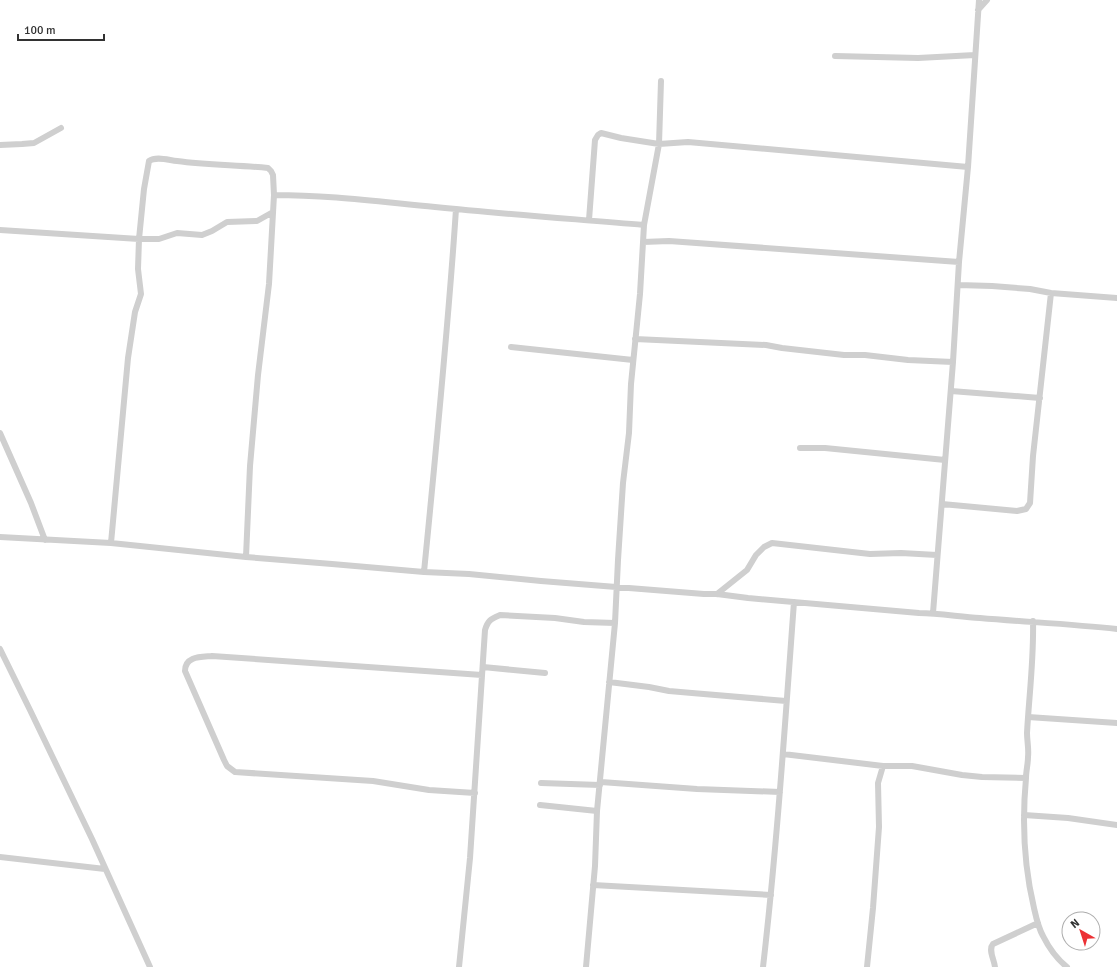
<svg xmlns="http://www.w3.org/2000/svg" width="1117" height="967" viewBox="0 0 1117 967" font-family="Signika,sans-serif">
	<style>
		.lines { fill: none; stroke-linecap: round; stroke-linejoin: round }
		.minor { stroke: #cfcfcf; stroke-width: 6 }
	</style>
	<rect width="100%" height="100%" fill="#fff"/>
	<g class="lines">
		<path class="minor" d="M978 10 987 0
			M835 56 918 58 975 55
			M0 145 22 144 34 143 61 128
			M274 195C329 195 381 202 435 207 504 214 574 219 644 225
			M589 220 595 140 598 135 601 133 621 138 659 144 688 142 968 167
			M0 230 139 239H159L177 233 202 235 212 231 227 222 257 221 273 212
			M643 242 669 241 959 262
			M958 285 992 286 1030 289 1051 293 1117 298
			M635 339 766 345 782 348 844 355H865L908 360 953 362
			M511 347 633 360
			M951 391 1040 398
			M0 433 31 503 45 540
			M800 448H825L945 460
			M942 504 1017 511 1026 509 1030 503 1033 456 1051 293
			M0 537 111 543 246 557 332 564 424 572 469 574 541 581 704 594H717L748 598 919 613C940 613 960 617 980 618 1026 622 1071 624 1117 629
			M111 543 128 358 135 312 141 294 138 269 139 239 144 189 149 161C156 156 168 160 177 161 207 165 237 165 268 168L271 171 273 175 274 195 269 284 258 375 250 466 246 557
			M424 572C436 451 448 330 456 209
			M717 594 747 570 756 555 764 547 772 543 870 554 901 553 937 555
			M933 613 953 362 959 262 968 167 979 0
			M1033 621C1034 659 1029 696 1027 733 1027 741 1029 749 1028 757 1028 764 1026 771 1026 778 1022 821 1024 866 1034 908 1036 917 1038 927 1043 936 1049 948 1057 959 1067 967
			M0 649 30 710 92 839 150 967
			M483 667 545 673
			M609 682 649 687 669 691 692 693 786 701
			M1028 717 1117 723
			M783 754 883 766
			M601 782 697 789 780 792
			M541 783 600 785
			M475 793 429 790 373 781 235 772 227 766 224 760 185 671C185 656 201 657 212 656L482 675
			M540 805 597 811
			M1024 815 1068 818 1117 825
			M0 857 105 869
			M593 885 771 895
			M459 967 470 858 485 630C488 620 491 619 500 615L555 618 584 622 615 623
			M586 967 595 866 597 811 615 623 618 560 623 483 629 433 631 384 640 294 644 225 659 144 661 81
			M763 967C777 846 785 724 794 602
			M867 967 873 908 879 827 878 783 883 766H912L962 775 982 777 1026 778
			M995 967C994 959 988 950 993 944L1038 923"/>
	</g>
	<g transform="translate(1081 931) rotate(321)"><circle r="19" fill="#ffffff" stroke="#adadad"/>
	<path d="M0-3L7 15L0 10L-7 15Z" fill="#ec3135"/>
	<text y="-6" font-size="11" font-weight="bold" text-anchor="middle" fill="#323232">N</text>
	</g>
	<path d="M18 34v6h86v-6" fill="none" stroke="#323232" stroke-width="2"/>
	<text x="24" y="34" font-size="12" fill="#323232" stroke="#ffffff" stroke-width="3" paint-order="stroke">100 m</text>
</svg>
